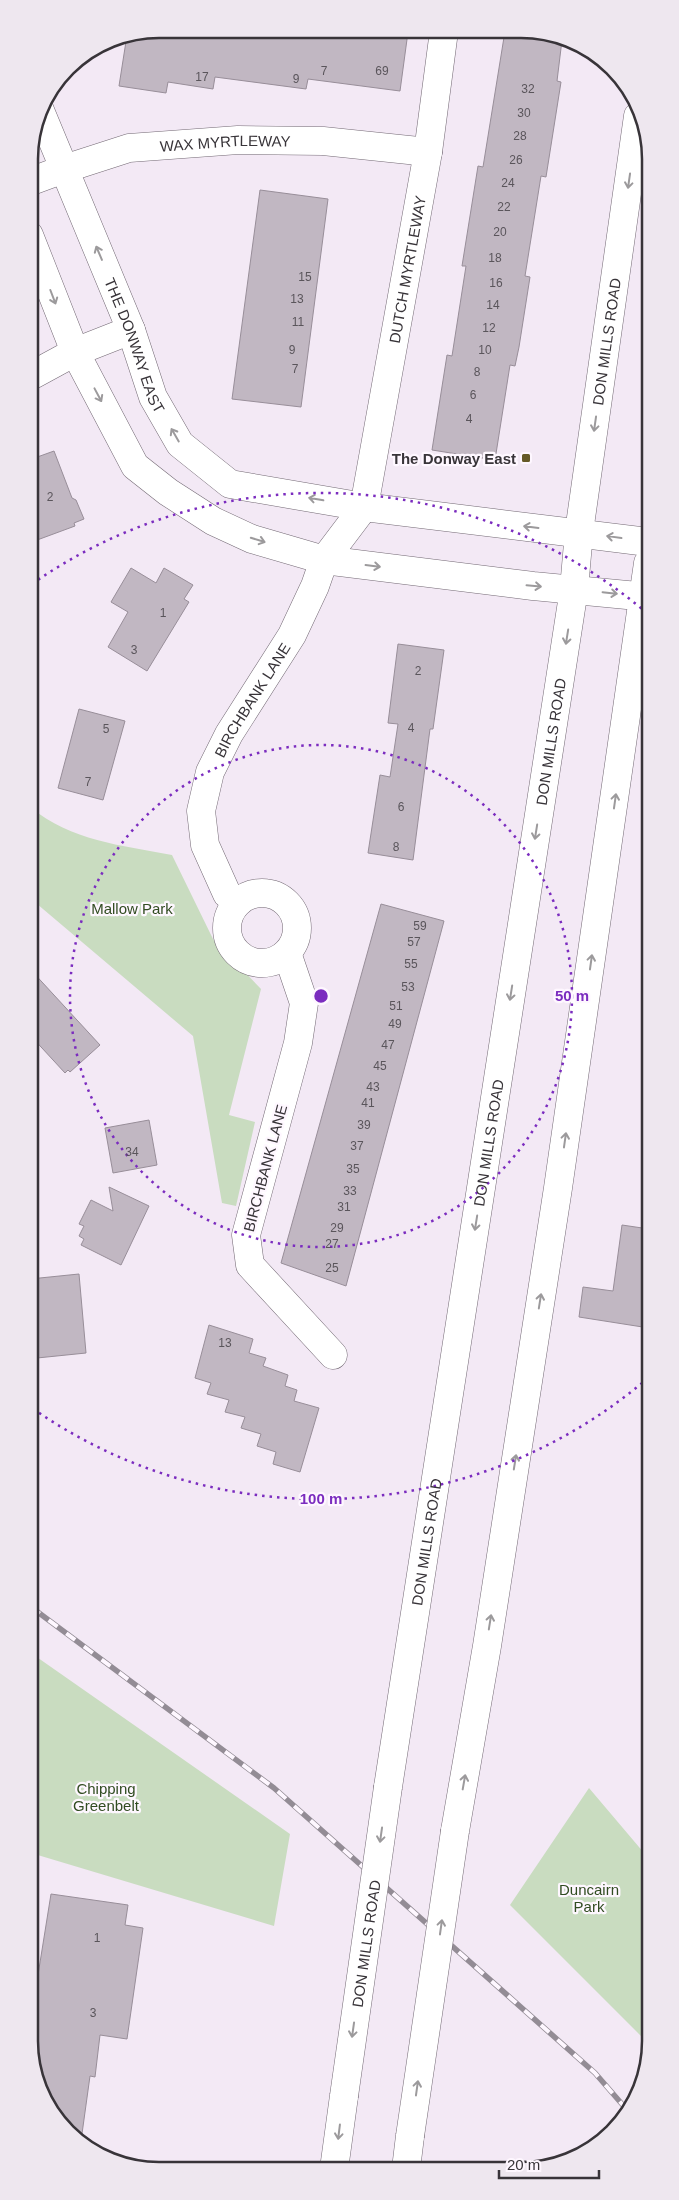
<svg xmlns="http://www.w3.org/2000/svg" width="679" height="2200" viewBox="0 0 679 2200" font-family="Arial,sans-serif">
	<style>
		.green { fill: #c9dcc0 }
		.building { fill: #c1b7c2; stroke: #988e99 }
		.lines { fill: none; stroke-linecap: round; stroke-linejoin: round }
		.street-casing { stroke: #736974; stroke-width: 29 }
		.secondary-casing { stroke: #736974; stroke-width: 29 }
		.street { stroke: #fff; stroke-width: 28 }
		.secondary { stroke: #fff; stroke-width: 28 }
		.rail-casing { stroke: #938c95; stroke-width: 5.5 }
		.rail { stroke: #fef7ff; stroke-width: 4; stroke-dasharray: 11; stroke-linecap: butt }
		.secondary-bridge-casing { stroke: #736974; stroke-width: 29; stroke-linecap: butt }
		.secondary-bridge { stroke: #fff; stroke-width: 28 }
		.oneway { stroke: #9c9a9c }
		.ring { fill: none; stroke: #7b2cbf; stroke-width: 2.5; stroke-dasharray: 2.5 5 }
		.poi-dot { fill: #655a27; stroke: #fef7ff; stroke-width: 2 }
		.labels { text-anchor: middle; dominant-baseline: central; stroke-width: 4.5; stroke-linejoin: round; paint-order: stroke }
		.number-label { font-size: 12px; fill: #5a555b }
		.street-label { font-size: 15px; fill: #383439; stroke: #fef7ff }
		.poi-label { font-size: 15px; font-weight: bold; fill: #383439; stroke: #fef7ff; text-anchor: end }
		.park-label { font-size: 15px; fill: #314c21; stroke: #fef7ff }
		.rim { fill: none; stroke: #383439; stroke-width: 2.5 }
		.centre { fill: #7b2cbf; stroke: #fef7ff; stroke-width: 2.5 }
		.ring-label { font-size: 15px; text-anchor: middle; font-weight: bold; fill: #7b2cbf; stroke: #fef7ff; stroke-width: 4.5; stroke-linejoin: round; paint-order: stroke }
	</style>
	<rect width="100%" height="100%" fill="#f3e9f5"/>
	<path class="green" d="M30 807C72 841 120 845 172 855L213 939 261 989 229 1115 255 1122 236 1206 222 1203 193 1036 30 898Z
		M31 1653 290 1834 274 1926 31 1853Z
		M589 1788 650 1860V2045L510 1905Z"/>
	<path class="building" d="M174 29 394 30 408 32 400 91 308 79 306 89 215 77 213 89 168 82 166 93 119 86 127 35 152 30 173 33Z
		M505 31H546L562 40 557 81 561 82 546 177 541 176 525 276 530 277 519 347 515 366 510 365 495 460 432 450 447 355 452 356 466 266H462L478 166 483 167Z
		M260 190 328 199 301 407 232 399Z
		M54 451 72 498 76 500 84 519 74 523 75 526 29 543V460Z
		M131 568 156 583 164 568 193 585 184 599 189 602 147 671 108 647 128 612 111 602Z
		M398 644 444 650 433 729H430L413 860 368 853 380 775 390 777 398 724 388 723Z
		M79 709 125 721 103 800 58 788Z
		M381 904 444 921 346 1286 281 1263Z
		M30 969 100 1045 70 1072 68 1070 65 1073 30 1035Z
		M149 1120 157 1165 113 1173 105 1128Z
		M109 1187 149 1206 121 1265 81 1245 84 1239 79 1236 84 1226 79 1224 91 1200 113 1211Z
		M622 1225 649 1229V1328L579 1317 583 1287 613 1291Z
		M79 1274 86 1353 37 1358 32 1327H30V1279Z
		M209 1325 253 1339 249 1353 266 1358 263 1366 288 1375 285 1386 297 1390 294 1401 319 1408 300 1472 273 1464 276 1452 257 1446 261 1434 241 1428 245 1417 225 1412 229 1400 207 1394 211 1383 195 1378Z
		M51 1894 128 1905 125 1925 143 1928 127 2039 100 2035 95 2077 90 2076 81 2141 67 2134 31 2067V1975H38Z"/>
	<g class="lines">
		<g class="street-casing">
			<g id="street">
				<path id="s1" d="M29 182 64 169 129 148 238 140 323 141 428 152"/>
				<path d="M29 377 75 352 131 330"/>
				<circle cx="262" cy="928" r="35"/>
				<path id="s2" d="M238 902 227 894 205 845 201 811 210 772 229 734 292 635 315 586 324 560 364 507 428 152 444 31"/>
				<path d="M287 953 304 1003 298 1043 246 1235 250 1265 333 1355"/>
			</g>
		</g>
		<g class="secondary-casing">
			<g id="secondary">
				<path id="s3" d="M39 108 131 330 153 397 180 444 230 484 364 507 648 542"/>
				<path d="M29 235 75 352 135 466 168 492 213 521 252 539 324 560 533 586 648 597"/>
				<path id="s4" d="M388 1787 574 589 579 532 638 116"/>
				<path d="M455 1831 487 1646 558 1188 648 563"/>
				<path d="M334 2169 344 2096"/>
				<path d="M406 2169 410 2136"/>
			</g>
		</g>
		<use href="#street" class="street"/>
		<use href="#secondary" class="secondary"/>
		<g class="rail-casing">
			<path id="rail" d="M31 1607 274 1788 595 2073 628 2111"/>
		</g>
		<use href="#rail" class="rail"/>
		<g class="secondary-bridge-casing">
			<g id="secondary-bridge">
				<path id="s5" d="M344 2096 388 1787"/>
				<path d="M410 2136 455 1831"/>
			</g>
		</g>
		<use href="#secondary-bridge" class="secondary-bridge"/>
	</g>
	<defs><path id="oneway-shaft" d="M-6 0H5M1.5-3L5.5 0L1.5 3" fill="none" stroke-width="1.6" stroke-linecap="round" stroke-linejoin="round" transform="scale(1.25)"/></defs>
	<g class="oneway">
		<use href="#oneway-shaft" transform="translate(629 181) rotate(98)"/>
		<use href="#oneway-shaft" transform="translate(99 253) rotate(-113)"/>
		<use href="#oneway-shaft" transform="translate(53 297) rotate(69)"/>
		<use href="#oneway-shaft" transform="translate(98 395) rotate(62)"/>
		<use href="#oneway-shaft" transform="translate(595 424) rotate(98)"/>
		<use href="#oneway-shaft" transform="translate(175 435) rotate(-120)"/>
		<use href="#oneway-shaft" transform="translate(316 499) rotate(-170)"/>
		<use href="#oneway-shaft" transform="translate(531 527) rotate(-173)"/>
		<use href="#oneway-shaft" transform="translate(614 537) rotate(-172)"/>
		<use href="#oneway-shaft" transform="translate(258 540) rotate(17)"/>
		<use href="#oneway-shaft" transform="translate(373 566) rotate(7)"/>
		<use href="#oneway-shaft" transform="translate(534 586) rotate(5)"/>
		<use href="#oneway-shaft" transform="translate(610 593) rotate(6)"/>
		<use href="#oneway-shaft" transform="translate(567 637) rotate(99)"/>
		<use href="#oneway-shaft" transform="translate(615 801) rotate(-82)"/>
		<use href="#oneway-shaft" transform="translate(536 832) rotate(99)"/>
		<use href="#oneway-shaft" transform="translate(591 962) rotate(-82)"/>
		<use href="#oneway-shaft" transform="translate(511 993) rotate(99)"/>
		<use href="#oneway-shaft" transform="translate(565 1140) rotate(-82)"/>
		<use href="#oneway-shaft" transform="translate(476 1223) rotate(99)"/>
		<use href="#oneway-shaft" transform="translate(540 1301) rotate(-81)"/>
		<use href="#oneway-shaft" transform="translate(515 1462) rotate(-81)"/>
		<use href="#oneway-shaft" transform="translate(490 1622) rotate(-81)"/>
		<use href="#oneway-shaft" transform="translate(464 1782) rotate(-80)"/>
		<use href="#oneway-shaft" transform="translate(381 1835) rotate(98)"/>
		<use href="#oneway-shaft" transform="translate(441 1927) rotate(-82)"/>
		<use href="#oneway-shaft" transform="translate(353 2030) rotate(98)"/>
		<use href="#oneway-shaft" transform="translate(417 2088) rotate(-82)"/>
		<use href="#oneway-shaft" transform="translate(339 2132) rotate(97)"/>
	</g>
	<g class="ring">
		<circle cx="321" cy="996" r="251"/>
		<path d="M648 1378A503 503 0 0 1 32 1408M32 584A503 503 0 0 1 648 614"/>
	</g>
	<rect class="poi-dot" x="521" y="453" width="10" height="10" rx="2.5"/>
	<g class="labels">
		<g class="number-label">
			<text x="324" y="71">7</text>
			<text x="382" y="71">69</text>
			<text x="202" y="77">17</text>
			<text x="296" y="79">9</text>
			<text x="528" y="89">32</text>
			<text x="524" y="113">30</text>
			<text x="520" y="136">28</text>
			<text x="516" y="160">26</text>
			<text x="508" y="183">24</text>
			<text x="504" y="207">22</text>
			<text x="500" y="232">20</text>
			<text x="495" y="258">18</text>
			<text x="305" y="277">15</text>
			<text x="496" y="283">16</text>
			<text x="297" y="299">13</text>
			<text x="493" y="305">14</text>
			<text x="298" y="322">11</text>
			<text x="489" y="328">12</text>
			<text x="292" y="350">9</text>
			<text x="485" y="350">10</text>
			<text x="295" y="369">7</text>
			<text x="477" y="372">8</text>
			<text x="473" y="395">6</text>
			<text x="469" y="419">4</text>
			<text x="50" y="497">2</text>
			<text x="163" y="613">1</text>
			<text x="134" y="650">3</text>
			<text x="418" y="671">2</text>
			<text x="411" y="728">4</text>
			<text x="106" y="729">5</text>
			<text x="88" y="782">7</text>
			<text x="401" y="807">6</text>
			<text x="396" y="847">8</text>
			<text x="420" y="926">59</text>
			<text x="414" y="942">57</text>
			<text x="411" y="964">55</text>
			<text x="408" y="987">53</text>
			<text x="396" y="1006">51</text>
			<text x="395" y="1024">49</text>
			<text x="388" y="1045">47</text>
			<text x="380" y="1066">45</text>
			<text x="373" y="1087">43</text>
			<text x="368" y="1103">41</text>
			<text x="364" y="1125">39</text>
			<text x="357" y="1146">37</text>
			<text x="132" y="1152">34</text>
			<text x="353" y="1169">35</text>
			<text x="350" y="1191">33</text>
			<text x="344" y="1207">31</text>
			<text x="337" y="1228">29</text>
			<text x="332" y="1244">27</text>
			<text x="332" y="1268">25</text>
			<text x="225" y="1343">13</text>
			<text x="97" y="1938">1</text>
			<text x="93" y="2013">3</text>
		</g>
		<g class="street-label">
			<text stroke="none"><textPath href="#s1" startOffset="202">WAX MYRTLEWAY</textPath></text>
			<text stroke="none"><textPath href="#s2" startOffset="691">DUTCH MYRTLEWAY</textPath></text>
			<text stroke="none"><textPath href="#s4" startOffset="1462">DON MILLS ROAD</textPath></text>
			<text stroke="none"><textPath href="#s3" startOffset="256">THE DONWAY EAST</textPath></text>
			<text stroke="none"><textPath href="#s2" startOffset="225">BIRCHBANK LANE</textPath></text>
			<text stroke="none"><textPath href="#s4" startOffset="1058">DON MILLS ROAD</textPath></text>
			<text stroke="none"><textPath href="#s4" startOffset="652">DON MILLS ROAD</textPath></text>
			<text transform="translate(265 1168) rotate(-75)">BIRCHBANK LANE</text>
			<text stroke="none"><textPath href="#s4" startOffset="248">DON MILLS ROAD</textPath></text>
			<text stroke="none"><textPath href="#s5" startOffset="154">DON MILLS ROAD</textPath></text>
		</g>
		<g class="poi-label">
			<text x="516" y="458">The Donway East</text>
		</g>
		<g class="park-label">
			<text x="132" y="908">Mallow Park</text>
			<text x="106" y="1788">Chipping<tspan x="106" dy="17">Greenbelt</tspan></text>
			<text x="589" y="1889">Duncairn<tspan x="589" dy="17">Park</tspan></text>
		</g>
	</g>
	<path d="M0 0H679V2200H0ZM159 38H521A121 121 0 0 1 642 159V2041A121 121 0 0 1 521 2162H159A121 121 0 0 1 38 2041V159A121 121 0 0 1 159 38Z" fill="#eee7ef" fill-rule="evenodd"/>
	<path class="rim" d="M159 38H521A121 121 0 0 1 642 159V2041A121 121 0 0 1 521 2162H159A121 121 0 0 1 38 2041V159A121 121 0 0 1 159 38Z"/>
	<circle cx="321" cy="996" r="8" class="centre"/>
	<g class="ring-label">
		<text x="572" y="1001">50 m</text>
		<text x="321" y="1504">100 m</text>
	</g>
	<path d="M499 2170v8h100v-8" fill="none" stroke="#383439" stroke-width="2.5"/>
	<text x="507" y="2170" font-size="15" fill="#383439" stroke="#fef7ff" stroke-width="4" paint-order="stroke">20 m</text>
</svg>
